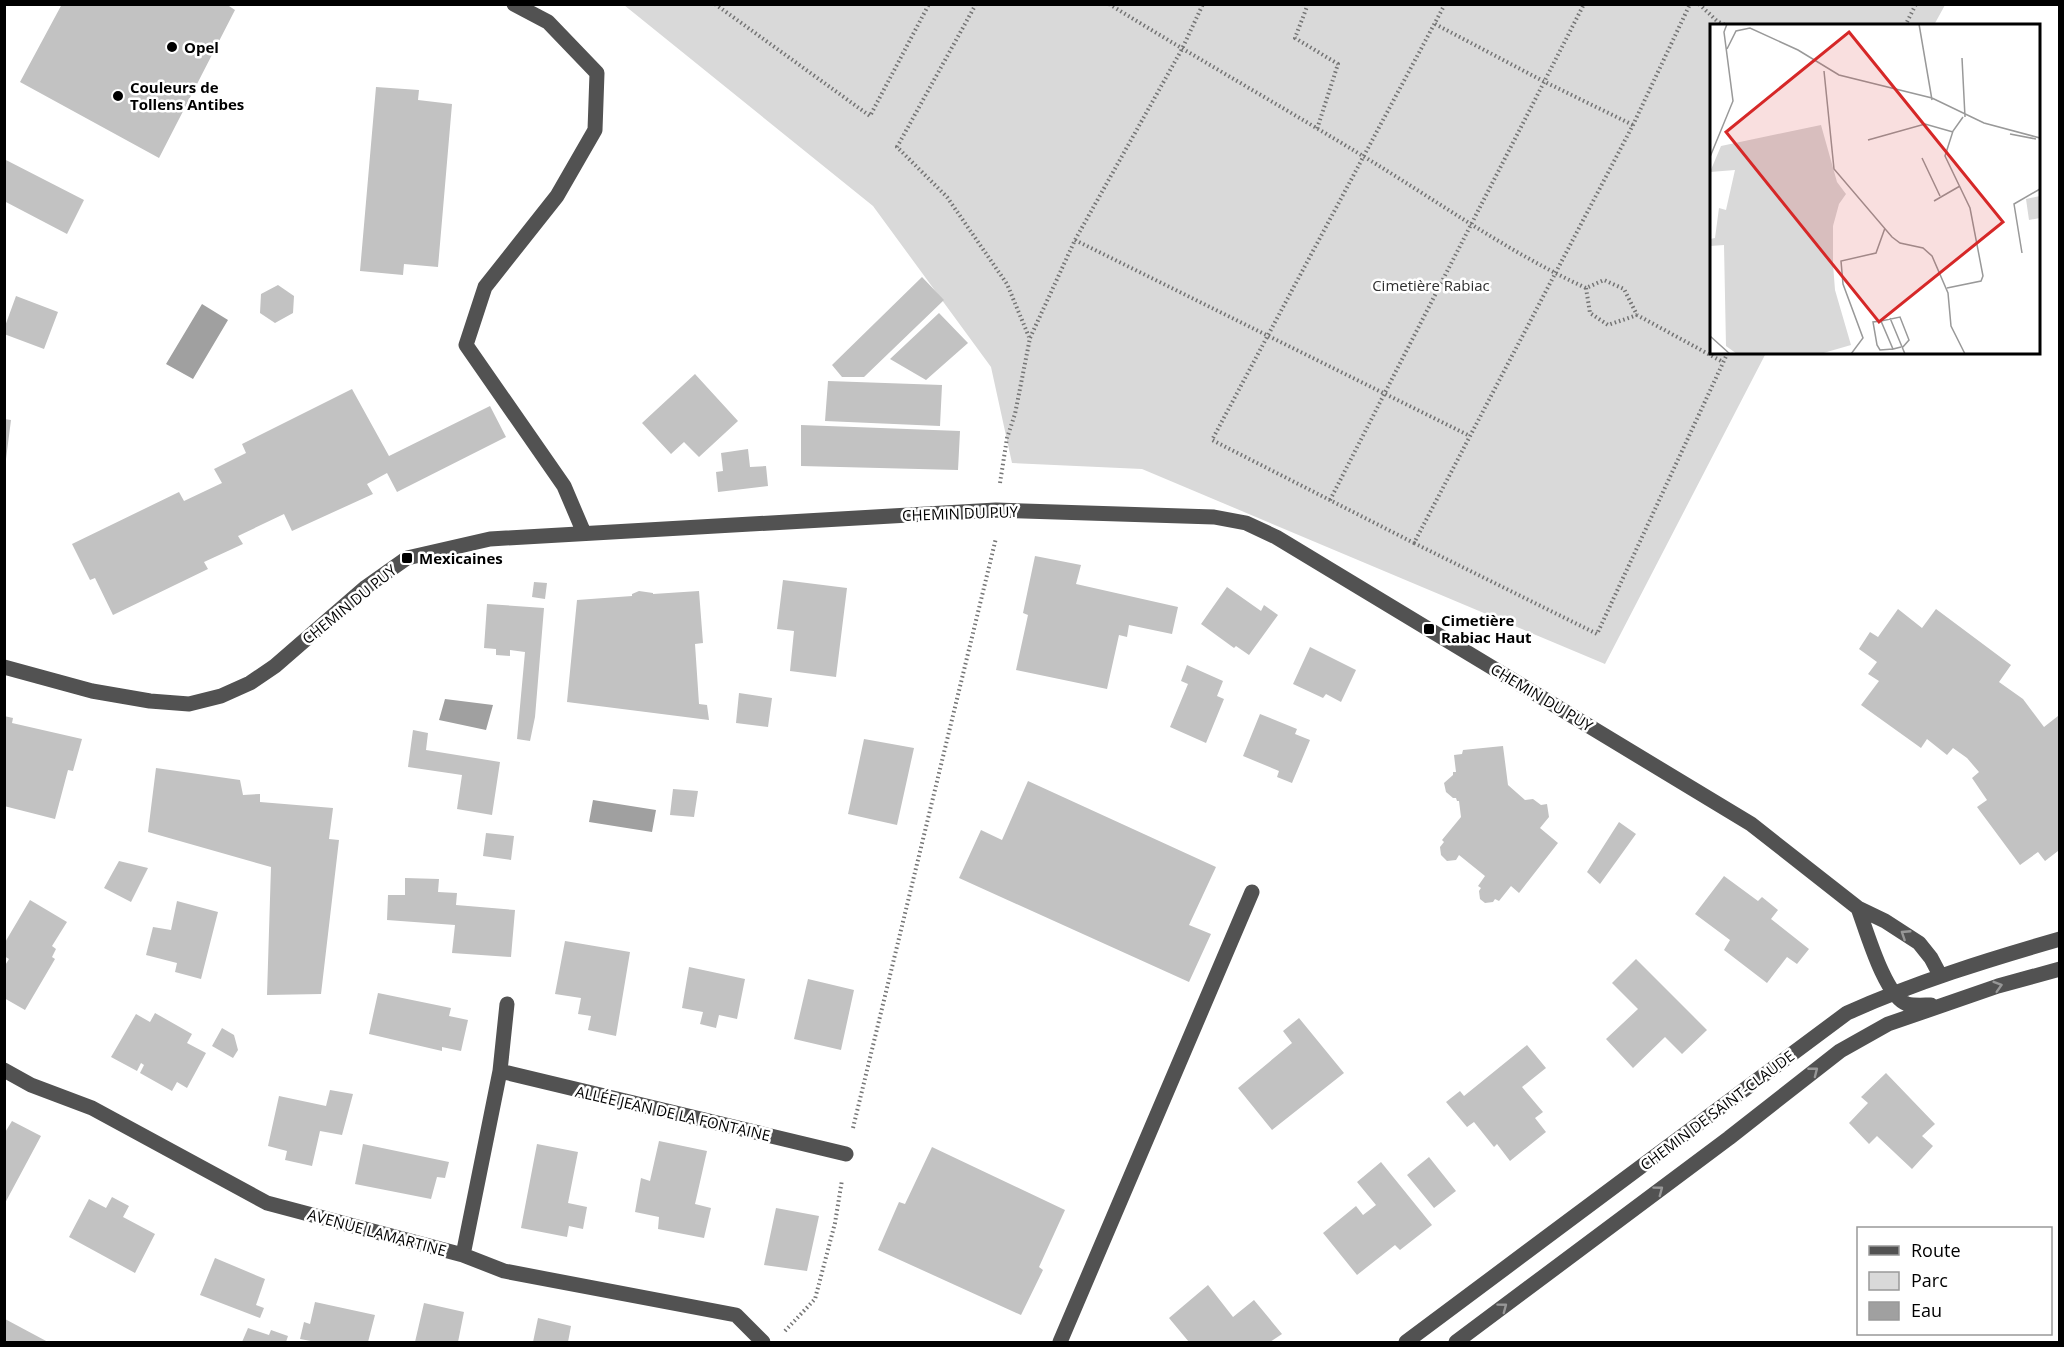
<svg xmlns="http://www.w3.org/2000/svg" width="2064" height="1347" viewBox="0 0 2064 1347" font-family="'Open Sans',sans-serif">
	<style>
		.green { fill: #d9d9d9 }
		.water { fill: #a0a0a0 }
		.building { fill: #c2c2c2 }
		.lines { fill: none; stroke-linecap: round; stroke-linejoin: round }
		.path { stroke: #747474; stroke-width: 4; stroke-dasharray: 1.5 3; stroke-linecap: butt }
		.minor { stroke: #525252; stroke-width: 15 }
		.oneway { stroke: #979797 }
		.poi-dot { fill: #000; stroke: #fff; stroke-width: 2 }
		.labels { text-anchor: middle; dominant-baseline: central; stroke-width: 5; stroke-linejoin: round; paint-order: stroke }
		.poi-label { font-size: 15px; font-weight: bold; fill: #000; stroke: #fff; text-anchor: start }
		.park-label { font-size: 15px; fill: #303030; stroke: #fff }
		.street-label { font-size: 15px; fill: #000; stroke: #fff }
		.inset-road { fill: none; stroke: #999; stroke-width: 1.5 }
		.view { fill: #d62828; fill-opacity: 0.15; stroke: #d62828; stroke-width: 3 }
		.inset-edge { fill: none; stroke: #000; stroke-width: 3 }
	</style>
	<rect width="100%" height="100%" fill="#fff"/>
	<path class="green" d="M624 5H1945L1934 25 1712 26V352L1766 353 1605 664 1142 469 1012 463 991 367 873 206Z"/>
	<path class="water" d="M202 304 228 320 193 379 166 364Z
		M445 699 493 705 486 730 439 720Z
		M593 800 656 810 652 832 589 822Z"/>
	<path class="building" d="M62 4H226L235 10 159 158 20 82Z
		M376 87 419 90 418 100 452 104 438 267 404 264 403 275 360 271Z
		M4 159 84 200 67 234 4 201Z
		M922 277 944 300 864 377H842L832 365Z
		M278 285 294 296 293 313 275 323 260 313 261 294Z
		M16 296 58 312 44 349 4 334V329Z
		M939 313 968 343 926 380 890 359Z
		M695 374 738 421 699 457 684 442 671 454 642 423Z
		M828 381 942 385 940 426 825 421Z
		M352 389 389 456 490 406 506 437 397 492 387 473 367 484 373 494 292 531 284 514 238 536 243 544 204 562 208 569 113 615 95 578 90 580 72 544 179 492 184 501 222 483 214 469 246 453 242 444Z
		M4 419 11 420 6 459H4Z
		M801 425 960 431 958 470 801 466Z
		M748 449 750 467 766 466 768 486 718 492 716 472 723 471 721 453Z
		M1035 556 1081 565 1076 584 1178 607 1172 634 1129 625 1127 637 1119 635 1107 689 1016 670 1028 615 1023 613Z
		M783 580 847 588 836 677 790 671 794 631 777 629Z
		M534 582 547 583 545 599 532 597Z
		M1227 587 1261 611 1264 605 1278 615 1249 655 1236 646 1234 648 1201 624Z
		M639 591 653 593V594L699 591 703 643 695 644 699 704 707 705 709 720 567 702 577 600 632 596V594Z
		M487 604 544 608 535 717 530 741 517 739 525 652 510 650V656L496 655V649L484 648Z
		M1898 609 1922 628 1936 609 2011 665 1999 682 2023 699 2044 727 2058 716 2060 718V854L2058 851 2045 861 2038 852 2020 865 1977 807 1987 800 1972 778 1979 772 1967 758 1953 748 1947 755 1927 739 1921 748 1861 705 1879 681 1868 674 1877 662 1859 649 1870 632 1878 637Z
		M1310 647 1356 670 1341 702 1326 694 1323 698 1293 684Z
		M1187 665 1223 681 1217 696 1224 699 1206 743 1170 727 1188 684 1181 681Z
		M739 693 772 698 768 727 736 723Z
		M1260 714 1297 729 1295 734 1310 740 1292 783 1277 777 1279 771 1243 756Z
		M4 716 13 718 12 723 82 739 73 771 68 770 55 819 4 806Z
		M413 730 428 733 426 750 500 762 492 815 457 809 462 775 408 767Z
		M864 739 914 748 897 825 848 814Z
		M1503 746 1508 785 1525 800 1533 799 1541 805 1547 804 1549 817 1540 828 1558 843 1519 893 1511 886 1499 901 1495 899 1493 902 1485 903 1480 899 1479 891 1481 888 1478 886 1485 876 1459 855 1456 860 1447 861 1441 855 1440 847 1444 842 1442 840 1461 817 1459 801H1457L1456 798H1453L1446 792 1444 783 1453 775V772H1456L1454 755 1462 754 1463 750Z
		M156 768 240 780 243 795 260 794V802L333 808 329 839 339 840 321 994 267 995 271 867 148 832Z
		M1028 781 1216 867 1189 925 1211 934 1189 982 959 878 981 830 1002 840Z
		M673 789 698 791 694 817 670 815Z
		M1619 822 1636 834 1600 884 1587 872Z
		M486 833 514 836 511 860 483 856Z
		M119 861 148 868 131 902 104 888Z
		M1724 876 1758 901 1762 897 1778 910 1771 919 1809 949 1797 964 1787 957 1767 983 1724 950 1730 940 1695 914Z
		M405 878 439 879 438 892 457 893 456 905 515 910 511 957 452 953 455 925 387 920 388 895H405Z
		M30 900 67 922 52 946 56 949 52 957 55 959 25 1010 4 998V967L9 959 4 956V944Z
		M177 901 218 912 201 979 175 972 177 963 146 955 153 927 171 930Z
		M565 941 630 952 616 1036 588 1030 591 1016 578 1014 581 998 555 994Z
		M1636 959 1707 1030 1682 1054 1665 1037 1633 1068 1606 1039 1638 1009 1612 983Z
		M689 967 745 979 737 1019 719 1015 716 1028 700 1024 703 1012 682 1008Z
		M808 979 854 990 841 1050 794 1039Z
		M378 993 451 1008 449 1016 468 1020 461 1051 442 1047V1051L369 1034Z
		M155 1013 192 1034 187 1043 206 1053 187 1088 177 1082 172 1091 140 1073 144 1065 141 1063 137 1071 111 1057 136 1014 150 1022Z
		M1299 1018 1344 1073 1272 1130 1238 1088 1292 1043 1283 1031Z
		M222 1028 234 1035 238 1050 233 1058 212 1046Z
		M1527 1045 1546 1068 1522 1087 1543 1112 1535 1118 1546 1132 1510 1161 1497 1144 1494 1147 1474 1122 1467 1127 1446 1102 1460 1091 1464 1096Z
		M1886 1073 1935 1124 1922 1136 1933 1146 1912 1169 1877 1136 1869 1144 1849 1123 1868 1103 1861 1097Z
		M330 1090 353 1094 342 1135 320 1131 312 1166 285 1160 287 1151 268 1146 279 1096 326 1106Z
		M12 1121 41 1136 4 1205V1134Z
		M659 1141 707 1151 695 1204 711 1208 704 1238 658 1229 659 1217 635 1212 641 1178 650 1181Z
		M363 1144 449 1162 445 1178 437 1177 431 1199 355 1184Z
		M537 1144 578 1152 568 1203 587 1207 583 1229 569 1226 567 1237 521 1228Z
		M932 1147 1065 1210 1039 1267 1043 1270 1021 1315 878 1250 899 1202 905 1204Z
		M1429 1157 1456 1191 1434 1208 1407 1175Z
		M1381 1162 1432 1225 1400 1250 1395 1245 1357 1275 1323 1233 1356 1206 1363 1215 1376 1205 1357 1182Z
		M112 1197 129 1206 123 1217 155 1234 135 1273 69 1237 89 1199 106 1208Z
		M776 1208 819 1216 807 1271 764 1265Z
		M215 1258 265 1279 256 1305 264 1308 260 1318 200 1295Z
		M1208 1285 1233 1317 1254 1300 1282 1334 1270 1342H1189L1169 1318Z
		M315 1302 375 1315 368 1342H316L300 1339 304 1322 310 1324Z
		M424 1303 464 1312 458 1342H415Z
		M538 1318 571 1326 568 1342H533Z
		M5 1319 48 1342H5Z
		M248 1328 269 1335 271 1330 288 1336 286 1342H242Z"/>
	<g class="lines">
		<path class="path" d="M715 4 870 116 929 4
			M976 4 897 147 947 197 1007 284 1029 337
			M1109 4C1193 56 1279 105 1363 156 1437 201 1508 252 1586 288L1604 280 1624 289 1637 315 1723 362
			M1308 4 1295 38 1338 64 1317 129
			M1445 4 1212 440 1414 543 1633 125 1690 4
			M1699 4 1717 21 1727 26
			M1435 24 1543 81 1633 125
			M1905 26 1916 4
			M1075 240 1470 436
			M1586 288 1590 313 1608 325 1637 315
			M1000 483 1007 438 1015 414 1030 338 1075 240 1182 49 1203 4
			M1330 500 1584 4
			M1414 543 1597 634 1728 352
			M853 1128 996 538
			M785 1331 815 1299 835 1223 842 1180"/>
		<path class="minor" d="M514 4 548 22 597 73 595 130 557 196 485 287 466 345 564 486 584 533
			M4 667 92 691 150 701 189 704 221 696 250 683 275 666 366 587 407 558 490 539 996 510 1214 517 1246 523 1276 537 1751 824 1858 908 1885 921 1919 943 1931 958 1940 975
			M1858 908C1866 929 1885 997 1907 1004 1914 1006 1924 1005 1931 1005
			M4 1070 31 1085 92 1108 267 1203 463 1255 504 1271 736 1315 763 1342
			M500 1071 846 1154
			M463 1255 500 1071 507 1004
			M1060 1342 1252 892
			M1406 1342 1847 1013C1916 982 1987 960 2060 939
			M1456 1342 1729 1138 1840 1051 1888 1024 1998 986 2060 969"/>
	</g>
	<defs><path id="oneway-chevron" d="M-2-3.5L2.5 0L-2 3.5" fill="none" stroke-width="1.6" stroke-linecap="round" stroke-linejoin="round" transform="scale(1.5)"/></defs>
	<g class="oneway">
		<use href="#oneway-chevron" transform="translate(1905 934) rotate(-147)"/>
		<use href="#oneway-chevron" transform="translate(1998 986) rotate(-17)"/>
		<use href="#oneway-chevron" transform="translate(1814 1071) rotate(-38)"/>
		<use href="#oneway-chevron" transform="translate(1659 1190) rotate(-37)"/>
		<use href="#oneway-chevron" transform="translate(1503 1307) rotate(-37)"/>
	</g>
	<g class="poi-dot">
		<circle cx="172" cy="47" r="6"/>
		<circle cx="118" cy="96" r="6"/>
		<rect x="401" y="552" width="12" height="12" rx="3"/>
		<rect x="1423" y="623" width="12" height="12" rx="3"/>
	</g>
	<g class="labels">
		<g class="poi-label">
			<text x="184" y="47">Opel</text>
			<text x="130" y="87">Couleurs de<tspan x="130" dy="17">Tollens Antibes</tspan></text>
			<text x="419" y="558">Mexicaines</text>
			<text x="1441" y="620">Cimetière<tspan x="1441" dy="17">Rabiac Haut</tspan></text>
		</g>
		<g class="park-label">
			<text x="1431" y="285">Cimetière Rabiac</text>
		</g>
		<g class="street-label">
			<text transform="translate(960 513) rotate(-2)">CHEMIN DU PUY</text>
			<text transform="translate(349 604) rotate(-39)">CHEMIN DU PUY</text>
			<text transform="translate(1542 697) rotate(31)">CHEMIN DU PUY</text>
			<text transform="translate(1717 1110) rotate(-37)">CHEMIN DE SAINT-CLAUDE</text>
			<text transform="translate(673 1113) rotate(13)">ALLÉE JEAN DE LA FONTAINE</text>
			<text transform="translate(377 1232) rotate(15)">AVENUE LAMARTINE</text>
		</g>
	</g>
	<g transform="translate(1710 24)">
		<rect width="330" height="330" fill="#fff"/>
		<path d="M111 101 127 158 136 170 129 180 123 202V240L125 266 141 321 110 330H27L16 322 14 221 0 222V215L5 214 9 184 16 186 25 146 0 148 11 122ZM330 172V194L319 196 316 175Z" fill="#d9d9d9"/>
		<path class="inset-road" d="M209 0 222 76M17 25 26 7 40 4 88 26 129 51 222 74 274 99 330 114M252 34 255 93M114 47 124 145 182 213 190 219 213 224 222 232 238 269 241 302 255 330M300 110 326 115M158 116 215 100 243 108M0 133 23 77 14 8 17 0M212 134 230 172M224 177 250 162M312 229 304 180 330 165M237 264 271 257 273 252 260 184 235 132 243 107 253 93M180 294 195 330M171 297 163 298 167 321 170 326 183 325M0 312 20 330M191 323 183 325 171 297 190 293 199 316 192 324M141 330 153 314 133 260 131 237 166 229 175 204"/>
		<path class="view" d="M139 8 293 198 169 298 16 108Z"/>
		<rect width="330" height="330" class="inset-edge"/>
	</g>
	<rect width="2064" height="1347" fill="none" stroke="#000000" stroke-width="12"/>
	<rect x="1857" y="1227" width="195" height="108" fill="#ffffff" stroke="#999999" stroke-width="1.5"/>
	<rect x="1869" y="1246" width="30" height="9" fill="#525252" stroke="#999999" stroke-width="1.5"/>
	<text x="1911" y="1257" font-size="18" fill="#000000">Route</text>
	<rect x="1869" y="1272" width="30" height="18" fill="#d9d9d9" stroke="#999999" stroke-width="1.5"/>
	<text x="1911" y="1287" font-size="18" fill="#000000">Parc</text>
	<rect x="1869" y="1302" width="30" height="18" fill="#a0a0a0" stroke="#999999" stroke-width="1.5"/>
	<text x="1911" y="1317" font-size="18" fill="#000000">Eau</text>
</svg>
